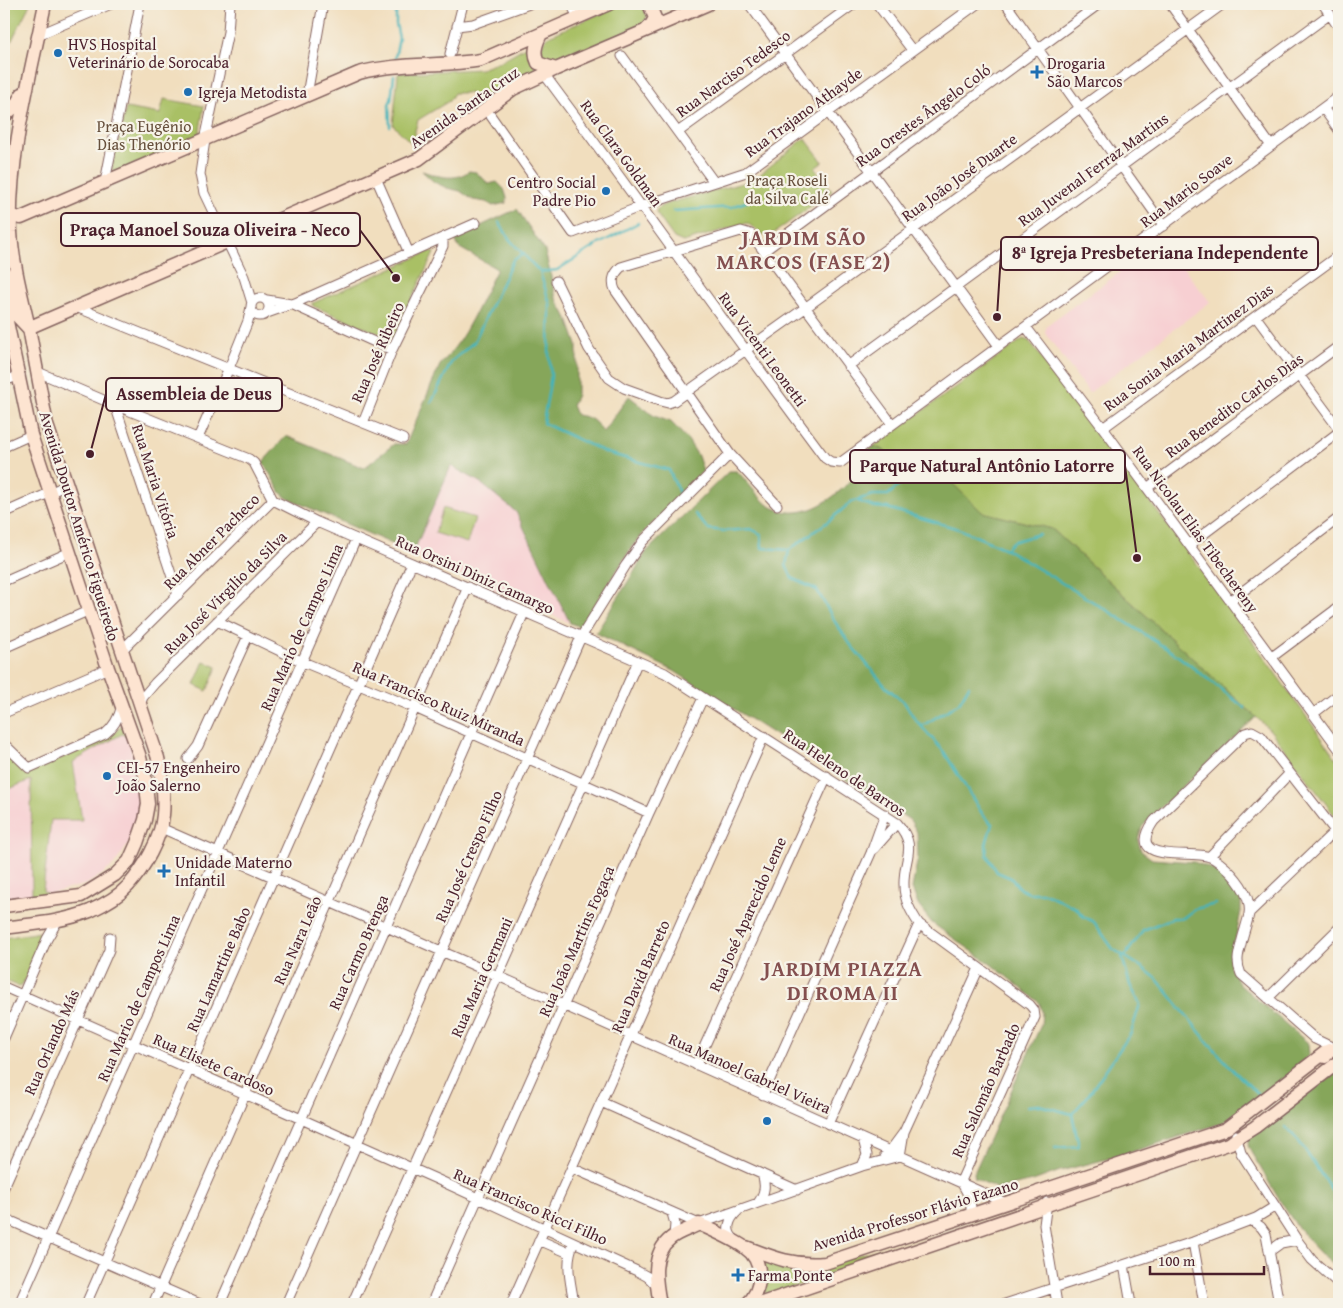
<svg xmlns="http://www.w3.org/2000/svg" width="1343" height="1308" viewBox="0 0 1343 1308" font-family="'Gentium Book Plus','Noto Serif KR',serif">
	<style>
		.built { fill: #f7cfd2 }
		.green { fill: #a9c065; stroke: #7a7048 }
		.forest { fill: #86a65a; stroke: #686242 }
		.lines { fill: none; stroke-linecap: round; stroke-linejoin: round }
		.stream { stroke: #42b3b9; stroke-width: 2.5 }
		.street-casing { stroke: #84625e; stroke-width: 11 }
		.secondary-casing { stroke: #84625e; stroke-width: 15 }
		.street { stroke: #fff; stroke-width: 9 }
		.secondary { stroke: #fde4d1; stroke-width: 12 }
		.poi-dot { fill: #1f6fb2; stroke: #f7f3e8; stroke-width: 2 }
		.labels { text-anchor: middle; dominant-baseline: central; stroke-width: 4.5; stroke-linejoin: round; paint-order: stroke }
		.poi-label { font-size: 16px; fill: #4a1f2b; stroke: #f7f3e8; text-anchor: start }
		.street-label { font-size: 16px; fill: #4a1f2b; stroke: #f7f3e8 }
		.park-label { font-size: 16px; fill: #664f3c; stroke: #f7f3e8 }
		.district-label { font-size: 21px; font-weight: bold; letter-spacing: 1px; fill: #844f4f; stroke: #f7f3e8 }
		.leader { fill: none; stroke: #4a1f2b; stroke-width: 2 }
		.callout-dot { fill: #4a1f2b; stroke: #f7f3e8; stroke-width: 2 }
		.callout { fill: #f7f3e8; stroke: #4a1f2b; stroke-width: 2 }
		.callout-label { font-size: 18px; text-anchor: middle; font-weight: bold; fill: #4a1f2b }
	</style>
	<rect width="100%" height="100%" fill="#f7f3e8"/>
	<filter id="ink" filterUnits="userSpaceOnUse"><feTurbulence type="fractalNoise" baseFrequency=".02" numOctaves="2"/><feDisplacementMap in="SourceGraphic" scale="10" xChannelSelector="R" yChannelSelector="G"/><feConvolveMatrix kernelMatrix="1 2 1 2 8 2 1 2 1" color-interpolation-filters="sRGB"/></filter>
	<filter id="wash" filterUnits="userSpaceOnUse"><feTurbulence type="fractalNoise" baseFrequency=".0096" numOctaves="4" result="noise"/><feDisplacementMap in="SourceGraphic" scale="20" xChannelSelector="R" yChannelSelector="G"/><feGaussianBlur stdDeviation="1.12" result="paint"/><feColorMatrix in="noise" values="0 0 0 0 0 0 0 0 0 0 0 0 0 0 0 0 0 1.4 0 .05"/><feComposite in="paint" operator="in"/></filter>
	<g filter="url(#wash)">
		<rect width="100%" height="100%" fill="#f1debe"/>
		<path class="built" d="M1163 241 1210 302 1089 393 1045 333 1047 325Z
			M450 466 478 481 516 512 570 623 413 554Z
			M122 734 129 738 140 785 139 816 132 839 114 865 101 875 87 884 48 894 43 891 51 820H82L73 762Z
			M31 779 32 897 4 899V791Z"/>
		<path class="green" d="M4 4H30L11 42 4 48Z
			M622 4H640L645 11 647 17 644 23 560 62 550 64 543 59C540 48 541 43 549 36Z
			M532 43 536 68 534 73 506 87 477 105 470 93H454L449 101 418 120 415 131 416 148 393 125 398 74 400 73 481 69 499 62Z
			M164 99 204 106 199 136 115 173 112 170V166L126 108 160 114Z
			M9 127V170L6 211 4 206V129Z
			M805 138 823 162 815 168 832 191 770 236 767 237 747 223 683 242 674 238 656 213 658 208 666 204 753 180Z
			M431 251 434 253 393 338H390L313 306V303Z
			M1023 339 1029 341 1213 586 1339 762V821L1270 730 1052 529 981 512 950 481 874 446Z
			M443 508 475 518 467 543 435 533Z
			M204 661 217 667 207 691 194 685Z
			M124 724 129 738 122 734 73 762 82 820H51L43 891 48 894 32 897 31 780 4 791V752L26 773 99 742 115 732Z
			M40 932 44 936 22 985 18 986 4 980V938Z
			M890 1247 889 1255 774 1293H763L766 1282 764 1263 766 1261 780 1266 799 1269Z"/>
		<path class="forest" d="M422 171C438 176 454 182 469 171L476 172 489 184 497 182 504 189 507 198 506 203 493 206 486 202 473 200 460 191 447 188 434 182Z
			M517 209 545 251 556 298 569 322 577 345V395L572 405 576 415C592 417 594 420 603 432L629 396 654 416 671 422 688 440 698 456 703 471 672 505 642 534 632 547 580 627 570 623 516 512 478 481 451 466 413 553 287 498 281 493 263 462 286 436 364 468 394 444H406L440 365C466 339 480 301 497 269L458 247 455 238Z
			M874 446 950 481 982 512 1052 529 1256 717 1153 815 1142 827 1138 840 1141 851 1152 859 1194 862 1210 868 1232 882 1241 897V911L1230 967 1239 984 1308 1043 1309 1055 1287 1076 1222 1123 1119 1156 1060 1171 1033 1181 998 1189 975 1178 974 1173 1041 1025 1042 1012 1040 1003 992 965 932 923 918 905 912 888 918 857 917 832 910 820 674 671 596 633 647 551 729 471H737C745 479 761 500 768 505 799 524 831 502 852 479L850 465Z
			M1339 1070V1269C1306 1245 1283 1207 1263 1172 1258 1163 1251 1154 1248 1145L1250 1137Z"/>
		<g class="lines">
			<path class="stream" d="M395 58 399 38 396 24V4
				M390 126 389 104 391 100 394 76
				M673 211 732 207 756 198
				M499 222 510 240 540 272 550 304 549 355 551 376 543 423 607 453 669 470 680 495
				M540 272 557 270 597 245 638 223
				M431 403 452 361 474 342 513 260 524 254
				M858 501 874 507 887 508 959 529 1006 549 1118 617 1178 656 1245 708
				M695 514 708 529 724 531 751 529 761 534 762 548 789 550 786 565 792 578 817 590 835 622 850 644 886 687 904 702 915 719 944 752 983 815 992 824 986 844 987 855 997 872 1011 878 1020 889 1029 893H1045L1076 908 1084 917 1094 922 1113 949 1143 968 1156 978 1207 1041 1235 1072 1258 1094
				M1006 549 1012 542 1039 534
				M789 550 830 520 851 502 873 495H888L904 481 911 482 923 473
				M922 726 959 703 969 686
				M1125 956 1143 930 1173 918H1183L1195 909 1216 904
				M1028 1106 1039 1105 1072 1114 1087 1097 1131 1033 1140 1004 1130 985 1122 956
				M1286 1127 1300 1143 1333 1192 1339 1199
				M1055 1148 1079 1146 1072 1114"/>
		</g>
	</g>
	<g filter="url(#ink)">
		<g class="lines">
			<g class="street-casing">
				<path id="street" d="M230 4 228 32 205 140 200 174 204 193 244 277 252 303
					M571 4 578 17
					M749 4 999 346
					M877 4 912 50
					M1006 4 1164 226
					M1170 4 1271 146
					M1323 4 1339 28
					M457 26 473 24 529 4
					M38 35 111 4
					M450 54 463 4
					M622 56 714 182
					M544 74C639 201 730 331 825 458L831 462 840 463 1339 96
					M307 95 323 4
					M1323 108 1339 130
					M486 109 573 233 642 206 746 172 977 4
					M678 132 854 4
					M376 178 409 253
					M105 182 140 4
					M764 251 1099 4
					M556 281 589 349 609 378 624 388 660 401 668 403 674 401 805 308 1223 4
					M251 307a9 9 0 1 1 18 0a9 9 0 1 1-18 0Z
					M267 300 291 304 392 350
					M76 307 403 439
					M267 313 295 303 476 223
					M1256 317 1339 429
					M1026 327 1103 428 1339 749
					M848 366 1330 14
					M38 372 115 405 249 459 254 463 273 500 122 650
					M4 381 20 375
					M115 405 178 595
					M363 423 392 350 443 246V238
					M1103 428 1339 255
					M198 438 229 368 248 321 251 307
					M4 447 31 435
					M1147 488 1339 346
					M273 500 317 522 665 673 897 823C919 848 903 857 904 885 904 900 911 912 919 924L1030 1005 1034 1010 1035 1017 961 1181
					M777 505 730 454 615 290C611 280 614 274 621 267L741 231 751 234 892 424
					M4 513 67 485
					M1189 545 1339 432
					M4 581 70 552
					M1230 601 1339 518
					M217 621 303 662 415 708 649 813
					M4 648 90 610
					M1272 657 1339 607
					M140 705 143 697 155 683 317 522
					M4 713 108 668
					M1313 714 1339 694
					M4 744 29 768 105 734C114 727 119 717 122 706
					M188 759 198 746 248 636
					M161 828 498 976 1006 1203
					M874 849 897 823
					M1210 856 1289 774
					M1249 913 1335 831
					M4 987 443 1182 637 1271 648 1277 656 1285
					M1268 998 1339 928
					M4 1038 47 939 58 920
					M1336 1049 1315 1039 1241 974C1236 963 1238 955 1241 944 1243 934 1247 924 1249 914 1252 895 1234 874 1220 863 1217 861 1213 858 1210 857 1191 849 1123 866 1154 821L1245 733 1252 731 1261 736 1339 836
					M696 1065 827 776
					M763 1095 871 853 885 814
					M601 1102 797 1190
					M828 1124 919 924
					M1236 1135 1241 1153 1297 1240 1312 1260 1339 1284
					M885 1154 890 1151 904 1132 979 968
					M862 1166 867 1155 863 1139
					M572 1168 699 1224 862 1166 900 1156 904 1132
					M961 1182C968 1193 972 1201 971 1215
					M4 1187 109 950 110 937
					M1047 1202 1044 1225 1057 1304
					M758 1203C765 1193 766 1185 762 1174
					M672 1213 675 1224 674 1236
					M4 1218 200 1304
					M1251 1220 1261 1227 1266 1234 1279 1304
					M539 1240 569 1253
					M735 1240C724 1231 729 1219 738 1211
					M574 1242C564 1263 571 1282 574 1304
					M1193 1242 1204 1304
					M1270 1251 1281 1243 1297 1240
					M1124 1265 1131 1304
					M19 1304 356 539
					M86 1304 412 563
					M153 1304 468 587
					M220 1304 524 613
					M286 1304 581 637 626 565 643 541 730 454
					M352 1304 638 661
					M431 1304 649 813 703 698
					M511 1304 764 736
					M1005 1304 1193 1242 1256 1218 1274 1207"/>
			</g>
			<g class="secondary-casing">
				<path id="secondary" d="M646 30 651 25 655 18 649 4
					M541 34C536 44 533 53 538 63L556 69
					M4 117 15 106 22 94
					M11 216 21 218 359 73C399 62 441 67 481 60L609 4
					M4 271 14 313 28 328
					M4 295 5 312 31 435 108 668 139 754 145 776 148 804 145 820 137 843 129 861 115 875 81 896 4 906
					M28 328 419 159 513 89 556 69 708 4
					M4 928C32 924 63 922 90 911 103 905 118 897 128 886 144 868 161 839 163 815 165 795 162 777 158 758L47 425C41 393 35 360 29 328 22 297 13 264 11 232 8 157 30 77 45 4
					M1325 1057 1329 1050 1333 1049 1339 1052
					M1227 1128 1327 1051
					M1233 1141 1255 1127 1336 1064
					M1038 1192 1223 1130
					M1044 1206 1231 1143
					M746 1247C774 1258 794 1266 825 1263L1036 1193
					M660 1304C656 1283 650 1254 671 1238 678 1232 690 1229 699 1224 714 1231 731 1238 744 1247 765 1261 763 1289 747 1304
					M759 1304 1041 1208"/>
			</g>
			<use href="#street" class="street"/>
			<use href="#secondary" class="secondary"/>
		</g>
	</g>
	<g class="poi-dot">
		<circle cx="58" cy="53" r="5"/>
		<path d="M1034.5 64.5h5v5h5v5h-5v5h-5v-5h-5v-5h5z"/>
		<circle cx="188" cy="92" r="5"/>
		<circle cx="606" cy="191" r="5"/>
		<circle cx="107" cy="776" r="5"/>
		<path d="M161.5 863.5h5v5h5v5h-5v5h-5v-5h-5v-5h5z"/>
		<circle cx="767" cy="1121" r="5"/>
		<path d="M735.5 1267.5h5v5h5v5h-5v5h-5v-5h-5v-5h5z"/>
	</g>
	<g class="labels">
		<g class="poi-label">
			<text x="68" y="44">HVS Hospital<tspan x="68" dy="18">Veterinário de Sorocaba</tspan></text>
			<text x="1047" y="63">Drogaria<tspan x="1047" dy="18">São Marcos</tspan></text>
			<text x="198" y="92">Igreja Metodista</text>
			<text x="596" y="182" text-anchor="end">Centro Social<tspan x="596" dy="18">Padre Pio</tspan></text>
			<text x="117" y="767">CEI-57 Engenheiro<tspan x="117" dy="18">João Salerno</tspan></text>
			<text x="175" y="862">Unidade Materno<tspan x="175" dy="18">Infantil</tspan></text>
			<text x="777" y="1121">ㅤ</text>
			<text x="748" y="1275">Farma Ponte</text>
		</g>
		<g class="street-label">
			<text transform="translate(733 73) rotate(-36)">Rua Narciso Tedesco</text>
			<text transform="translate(464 107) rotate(-35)">Avenida Santa Cruz</text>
			<text transform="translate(803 112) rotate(-36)">Rua Trajano Athayde</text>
			<text transform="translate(923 115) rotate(-36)">Rua Orestes Ângelo Coló</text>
			<text transform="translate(622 153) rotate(54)">Rua Clara Goldman</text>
			<text transform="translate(1093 169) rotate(-36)">Rua Juvenal Ferraz Martins</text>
			<text transform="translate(959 177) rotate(-36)">Rua João José Duarte</text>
			<text transform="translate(1186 190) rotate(-37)">Rua Mario Soave</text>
			<text transform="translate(1188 347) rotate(-36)">Rua Sonia Maria Martinez Dias</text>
			<text transform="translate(763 349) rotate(54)">Rua Vicenti Leonetti</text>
			<text transform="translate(377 352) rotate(-66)">Rua José Ribeiro</text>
			<text transform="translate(1234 405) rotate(-36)">Rua Benedito Carlos Dias</text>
			<text transform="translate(156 481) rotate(72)">Rua Maria Vitória</text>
			<text transform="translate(80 526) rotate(73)">Avenida Doutor Américo Figueiredo</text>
			<text transform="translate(1196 529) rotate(54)">Rua Nicolau Elias Tibechereny</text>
			<text transform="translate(211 541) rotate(-45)">Rua Abner Pacheco</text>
			<text transform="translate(475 574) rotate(24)">Rua Orsini Diniz Camargo</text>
			<text transform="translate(225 592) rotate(-45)">Rua José Virgilio da Silva</text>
			<text transform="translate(301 627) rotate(-66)">Rua Mario de Campos Lima</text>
			<text transform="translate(439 703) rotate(24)">Rua Francisco Ruiz Miranda</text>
			<text transform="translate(845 772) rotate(34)">Rua Heleno de Barros</text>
			<text transform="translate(468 856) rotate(-66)">Rua José Crespo Filho</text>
			<text transform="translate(747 914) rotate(-66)">Rua José Aparecido Leme</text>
			<text transform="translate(297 940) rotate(-66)">Rua Nara Leão</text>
			<text transform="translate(576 941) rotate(-66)">Rua João Martins Fogaça</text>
			<text transform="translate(358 952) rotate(-66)">Rua Carmo Brenga</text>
			<text transform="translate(218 969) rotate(-66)">Rua Lamartine Babo</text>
			<text transform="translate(640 976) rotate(-66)">Rua David Barreto</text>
			<text transform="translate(481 977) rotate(-66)">Rua Maria Germani</text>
			<text transform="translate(138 998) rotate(-66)">Rua Mario de Campos Lima</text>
			<text transform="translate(51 1042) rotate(-66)">Rua Orlando Más</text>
			<text transform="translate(214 1064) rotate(24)">Rua Elisete Cardoso</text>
			<text transform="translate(750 1073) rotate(24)">Rua Manoel Gabriel Vieira</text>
			<text transform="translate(985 1090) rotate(-66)">Rua Salomão Barbado</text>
			<text transform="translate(531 1206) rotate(24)">Rua Francisco Ricci Filho</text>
			<text transform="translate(915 1214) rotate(-17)">Avenida Professor Flávio Fazano</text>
		</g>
		<g class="park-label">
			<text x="144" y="126">Praça Eugênio<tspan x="144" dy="18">Dias Thenório</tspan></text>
			<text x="787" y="180">Praça Roseli<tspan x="787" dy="18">da Silva Calé</tspan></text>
		</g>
		<g class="district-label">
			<text x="804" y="237">JARDIM SÃO<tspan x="804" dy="24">MARCOS (FASE 2)</tspan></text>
			<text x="843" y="968">JARDIM PIAZZA<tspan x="843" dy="24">DI ROMA II</tspan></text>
		</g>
	</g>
	<path class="leader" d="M396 278L360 230M997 317L1001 253M90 454L106 394M1137 558L1125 466"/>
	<g class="callout-dot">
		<circle cx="396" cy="278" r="5"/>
		<circle cx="997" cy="317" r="5"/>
		<circle cx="90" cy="454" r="5"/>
		<circle cx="1137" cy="558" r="5"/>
	</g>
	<g class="callout">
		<rect x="61" y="213" width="299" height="33" rx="5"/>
		<rect x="1001" y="237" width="317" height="33" rx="5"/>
		<rect x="106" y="378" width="176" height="33" rx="5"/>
		<rect x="850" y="450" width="275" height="33" rx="5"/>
	</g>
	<g class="callout-label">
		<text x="210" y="236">Praça Manoel Souza Oliveira - Neco</text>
		<text x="1160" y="259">8ª Igreja Presbeteriana Independente</text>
		<text x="194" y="400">Assembleia de Deus</text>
		<text x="987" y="472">Parque Natural Antônio Latorre</text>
	</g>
	<rect width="1343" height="1308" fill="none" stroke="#f7f3e8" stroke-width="20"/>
	<path d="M1150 1266v8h114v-8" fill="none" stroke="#4a1f2b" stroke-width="2.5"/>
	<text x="1158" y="1266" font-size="15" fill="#4a1f2b" stroke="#f7f3e8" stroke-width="4" paint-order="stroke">100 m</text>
</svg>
